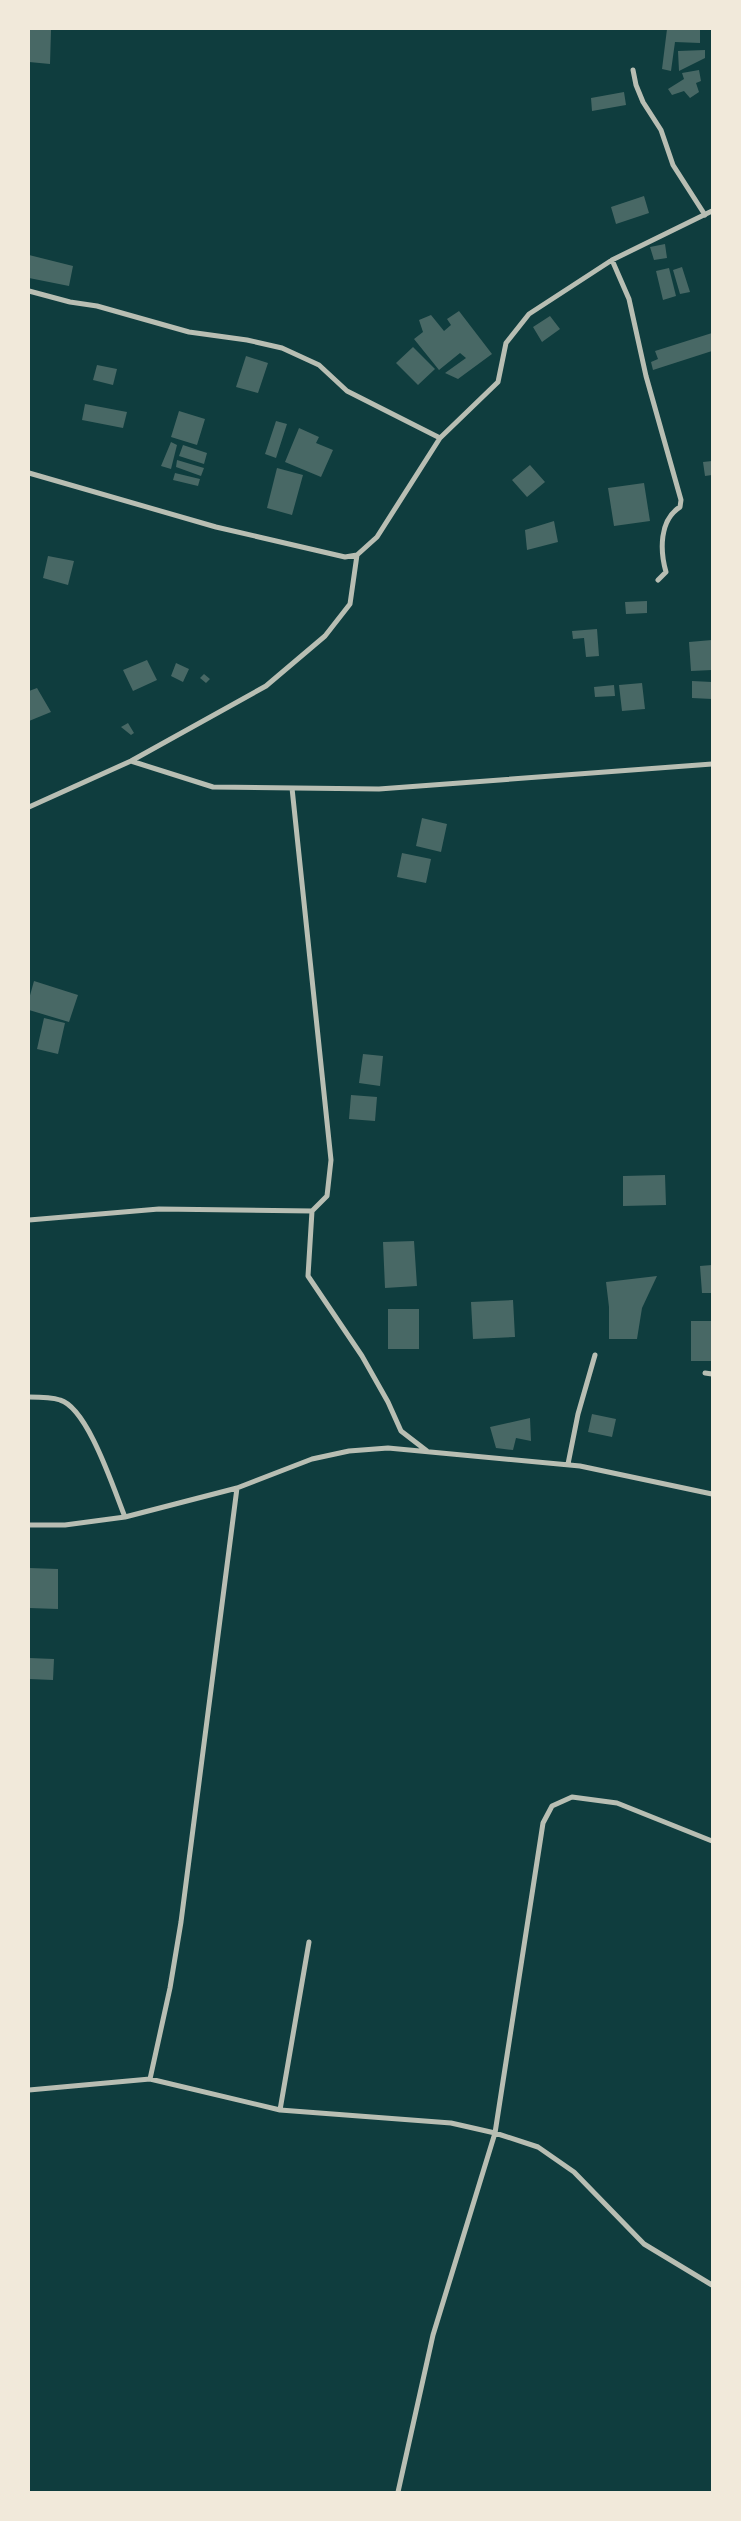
<svg xmlns="http://www.w3.org/2000/svg" width="741" height="2521" viewBox="0 0 741 2521" font-family="Poppins,sans-serif">
	<style>
		.building { fill: #486865 }
		.lines { fill: none; stroke-linecap: round; stroke-linejoin: round }
		.minor { stroke: #b8beb3; stroke-width: 5 }
	</style>
	<rect width="100%" height="100%" fill="#0f3d3e"/>
	<path class="building" d="M29 29 51 30 50 64 29 62Z
		M667 29H700V43L675 42 671 71 662 69Z
		M705 50V58L679 71 678 51Z
		M699 70 701 81 696 83 699 92 690 98 684 91 672 95 668 89 684 79 682 73Z
		M624 92 626 105 592 111 591 98Z
		M644 196 649 213 616 224 611 207Z
		M665 244 667 258 654 260 650 247Z
		M29 255 73 266 69 286 29 278Z
		M682 267 690 292 680 294 673 270Z
		M669 268 676 296 663 300 656 271Z
		M459 311 492 354 458 379 445 373 466 358 460 353 439 370 414 339 423 332 419 320 431 315 444 331 451 325 447 319Z
		M550 316 560 329 542 342 533 327Z
		M712 333V351L653 370 651 362 658 359 655 351Z
		M413 347 435 369 418 385 396 363Z
		M246 356 268 363 258 393 236 387Z
		M97 365 117 369 113 385 93 380Z
		M85 404 127 412 123 428 82 420Z
		M179 411 205 419 197 445 171 437Z
		M276 421 287 424 276 458 265 454Z
		M299 428 319 437 316 443 333 450 321 477 285 462Z
		M171 442 177 445 171 469 161 466Z
		M183 445 207 453 204 464 179 456Z
		M177 460 204 468 201 476 176 467Z
		M712 461V475L705 476 703 462Z
		M530 465 545 482 527 497 512 480Z
		M277 468 303 475 292 515 267 508Z
		M175 473 200 479 198 486 173 480Z
		M644 483 650 521 614 526 608 488Z
		M554 521 558 542 527 550 525 530Z
		M48 556 74 561 68 585 43 578Z
		M647 601V613L626 614 625 602Z
		M597 629 599 656 586 657 584 638 573 639 572 631Z
		M712 640V670L691 671 689 642Z
		M147 660 157 680 133 691 123 670Z
		M176 663 189 669 183 682 171 676Z
		M204 674 210 679 206 683 200 678Z
		M692 681 712 682V699L692 698Z
		M642 683 645 709 622 711 619 685Z
		M614 685 615 696 595 697 594 687Z
		M37 688 51 712 29 721V691Z
		M128 723 134 733 131 735 121 727Z
		M422 818 447 824 441 852 416 846Z
		M402 853 431 859 426 883 397 877Z
		M34 981 78 995 69 1022 29 1010V999Z
		M44 1018 65 1023 58 1054 37 1049Z
		M363 1054 383 1056 380 1086 359 1083Z
		M351 1095 377 1097 375 1121 349 1119Z
		M665 1175 666 1205 623 1206V1176Z
		M414 1241 417 1286 385 1288 383 1242Z
		M712 1265V1293H702L700 1266Z
		M657 1276 642 1308 637 1339H609V1307L606 1282Z
		M513 1300 515 1337 473 1339 471 1302Z
		M388 1309H419V1349H388Z
		M691 1321H712V1361H691Z
		M592 1414 616 1419 612 1437 588 1432Z
		M530 1418 531 1441 516 1438 513 1450 496 1448 490 1427Z
		M29 1568 58 1569V1609L29 1608Z
		M29 1658 54 1659 53 1680 29 1679Z"/>
	<g class="lines">
		<path class="minor" d="M633 70 636 85 643 102 661 130 673 165 705 215
			M612 260 629 299 646 376 681 500 680 507C659 520 660 551 666 572L658 580
			M29 291 70 302 97 306 189 332 247 340 282 348 319 365 347 391 440 438
			M29 473 216 527 345 557 357 555
			M131 761 213 787 379 789 712 764
			M292 788 331 1160 327 1196 312 1211 308 1276 362 1356 388 1402 401 1431 427 1451
			M29 807 131 761 266 686 325 636 350 604 357 555 377 537 440 438 498 382 506 343 529 314 612 260 712 211
			M29 1220 159 1209 312 1211
			M705 1373 712 1374
			M29 1397C38 1397 51 1397 60 1400 88 1408 114 1490 125 1517
			M568 1464 578 1414 595 1355
			M29 1525H65L125 1517 237 1488 312 1459 349 1451 388 1448 580 1466 712 1494
			M150 2079 170 1988 181 1922 237 1488
			M29 2090 150 2079 280 2110 451 2123 495 2133 538 2147 574 2172 644 2244 712 2285
			M280 2110 309 1942
			M398 2492 433 2335 495 2133 543 1823 552 1806 572 1797 617 1803 712 1841"/>
	</g>
	<rect width="741" height="2521" fill="none" stroke="#f1e9da" stroke-width="60"/>
</svg>
